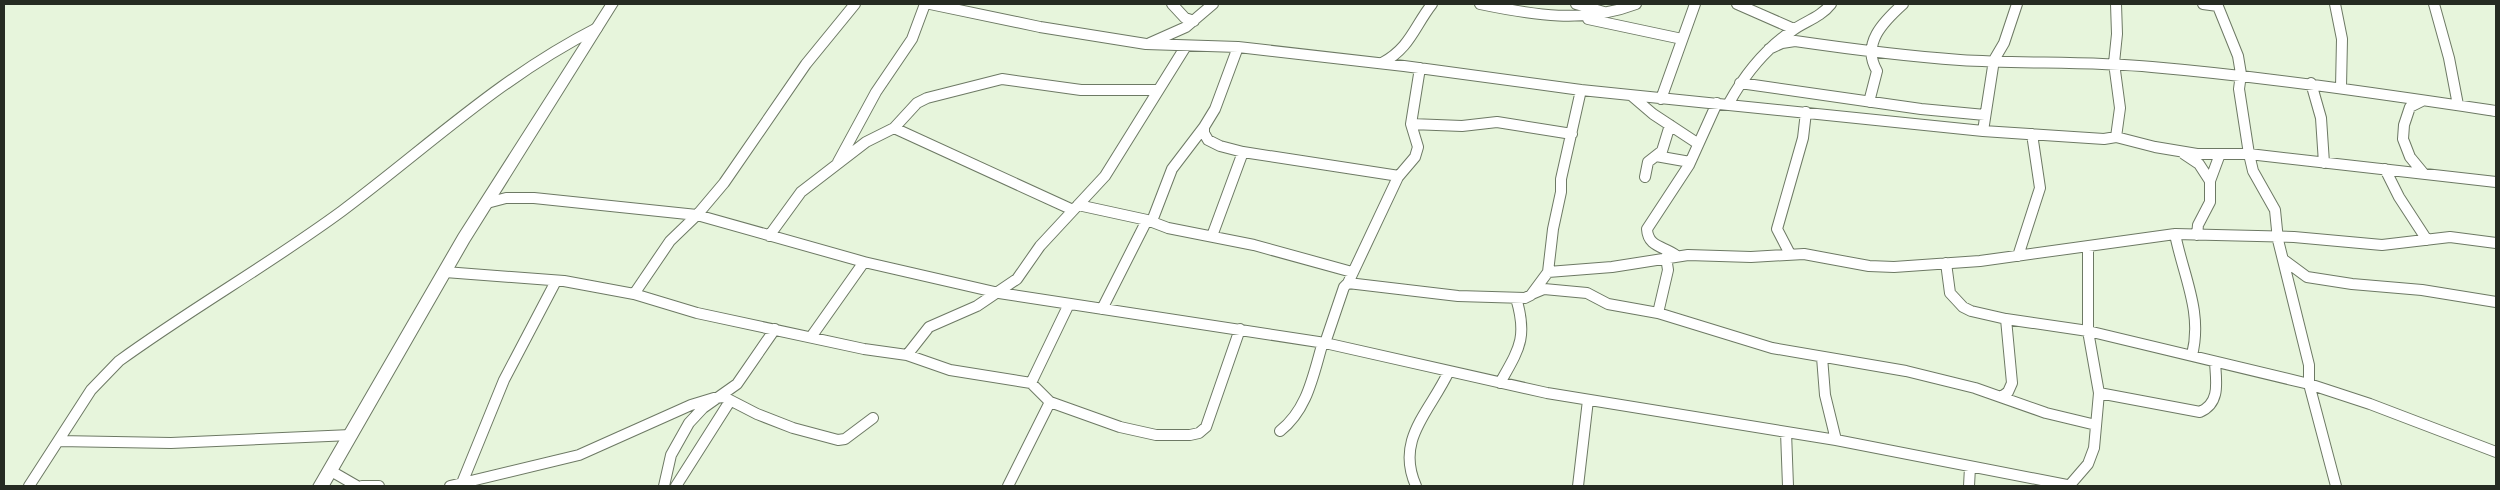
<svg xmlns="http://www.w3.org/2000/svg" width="2500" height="490" viewBox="0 0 2500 490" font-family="'Exo 2',sans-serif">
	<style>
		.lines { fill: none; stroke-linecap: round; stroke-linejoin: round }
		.minor-casing { stroke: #6d7964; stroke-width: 12 }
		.tertiary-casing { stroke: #6d7964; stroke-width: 2 }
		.minor { stroke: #fff; stroke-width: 10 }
		.tertiary { fill: #fff; fill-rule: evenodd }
	</style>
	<rect width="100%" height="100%" fill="#e7f5dc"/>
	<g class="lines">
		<g class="minor-casing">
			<path id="minor" d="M930 4 1040 27 1146 44 1238 47 1404 66 1581 90 1983 131 2104 139 2116 137 2155 147 2197 154H2249L2496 182
				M1172 4 1185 18 1194 21
				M1480 4C1533 15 1584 24 1636 4
				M1576 4 1604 12
				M1737 4 1794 29
				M2116 4 2117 34 2114 63 2120 108 2116 137
				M2203 4 2218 6
				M2217 4 2238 56 2241 74 2239 89 2249 154 2253 171 2275 210 2278 240 2309 365V384L2336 486
				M2335 4 2342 39 2341 87
				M2434 4 2449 58 2458 105
				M1588 19 1682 39
				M1150 43 1186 27 1213 4
				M1238 47 1215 109 1204 127V133L1208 140 1220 146 1243 152 1399 176
				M1769 49 1782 43 1795 41C1850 49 1904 56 1960 60 2024 64 2088 61 2152 67 2267 77 2381 94 2496 111
				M1382 63C1410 48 1414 27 1432 4
				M1740 83 1921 109 1985 115
				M2311 83 2321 118 2324 163
				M1632 96 1653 114 1697 143
				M1661 99 1695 4
				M2422 101 2410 107 2404 125 2403 139 2410 157 2424 174
				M1869 102 1877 71C1861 44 1883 22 1903 4
				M1729 103C1745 74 1765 49 1793 30 1806 21 1821 17 1831 4
				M1411 124 1462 126 1497 122 1572 134
				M894 128 1073 210
				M1983 131 1994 60 2004 43 2017 4
				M2184 154 2199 164 2210 181
				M1656 156 1690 162
				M838 162 876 92 912 39 925 4
				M2385 169 2399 197 2427 240
				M1645 177 1648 162 1662 151 1670 125
				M487 203 506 198H534L697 215 864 262 999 293 1325 343 1547 393 1836 440 2072 486
				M1078 205 1147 220 1168 228 1254 245 1352 272
				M1152 221 1172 169 1204 127
				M2175 234C2183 275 2203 312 2192 355
				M2197 235 2198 225 2210 202V181L2220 154
				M769 236 801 192 866 142 894 128 917 103 927 98 1002 79 1081 90H1157
				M1212 236 1243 152
				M1790 254 1777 229 1803 138 1806 112
				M1677 256C1665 246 1648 248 1647 229L1689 165 1717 103
				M2018 256 2040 188 2032 134
				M2284 260 2307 277 2352 284 2422 290 2496 302
				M1946 263 1950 293 1963 307 1971 311 2006 319 2088 331 2309 384 2370 404 2496 452
				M445 272 564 281 634 294 697 313 864 349 907 355 950 370 1031 383 1050 402 1120 427 1156 435H1190L1199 433 1206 427 1240 329
				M1548 272 1553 229 1561 192V179L1581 90
				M1348 283 1458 296 1525 298 1531 295 1548 272 1612 267 1688 255 1751 257 1804 254 1869 266 1894 267 1980 261 2175 234 2294 237 2382 245 2450 237 2496 243
				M634 294 670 241 697 215 724 183 806 64 855 4
				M1532 294 1544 289 1587 293 1608 304 1658 313 1772 348 1906 371 1975 388 2046 413 2096 425
				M1102 309 1147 220
				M1658 313 1668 270 1666 257
				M811 337 864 262
				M1325 343 1344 287 1348 283 1398 177 1415 157 1418 147 1411 124 1420 68
				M907 355 929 327 977 306 1017 279 1040 246 1105 176 1186 46
				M1822 357 1825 395 1836 440
				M1031 383 1069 304
				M1500 383C1519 349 1528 338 1516 298
				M2099 393 2200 412C2221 403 2216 381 2215 362
				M2001 397 2008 392 2012 383 2006 319
				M1280 431C1308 409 1313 375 1323 342
				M1786 432 1788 486
				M58 441 171 443 351 435
				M331 471 357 486
				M462 483 504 380 556 281
				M29 486 91 390 119 361C192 308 270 264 342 211 429 146 499 78 597 28
				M362 486H379
				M450 486 579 455 691 405 714 398 724 397 757 414 793 428 838 440 845 439 873 418
				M664 486 671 455 689 423 703 408 737 384 775 329
				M676 486 730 401
				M1008 486 1050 402
				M1416 486C1395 439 1430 412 1449 371
				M1578 486 1588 400
				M1969 486 1970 467
				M2069 486 2088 464 2094 448 2099 393 2088 331V246"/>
		</g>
		<g class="tertiary-casing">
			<path id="tertiary" d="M606 4H618L469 242 329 486H313L459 234Z"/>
		</g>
		<use href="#minor" class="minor"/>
		<use href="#tertiary" class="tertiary"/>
	</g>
	<rect width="2500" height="490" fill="none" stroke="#262b22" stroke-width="10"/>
</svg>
